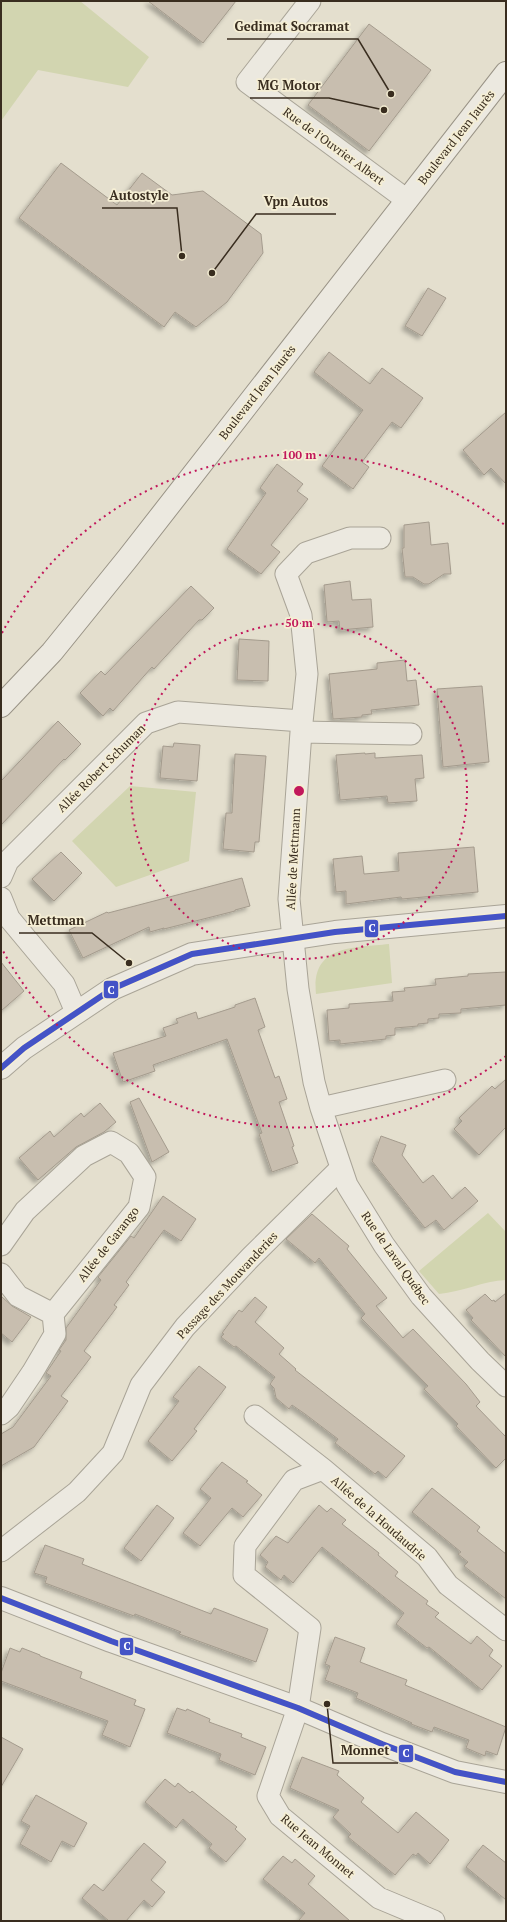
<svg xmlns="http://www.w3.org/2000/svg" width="507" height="1922" viewBox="0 0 507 1922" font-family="'PT Serif',serif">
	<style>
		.green { fill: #d2d5b0 }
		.building { fill: #c8beaf; stroke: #a49b8d; filter: url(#shadow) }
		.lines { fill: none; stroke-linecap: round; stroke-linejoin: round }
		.minor-casing { stroke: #a9a497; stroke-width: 23 }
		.tertiary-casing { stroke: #a9a497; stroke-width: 24 }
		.secondary-casing { stroke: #999386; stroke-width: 24 }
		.minor { stroke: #ece9e0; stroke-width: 21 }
		.tertiary { stroke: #ece9e0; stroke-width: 22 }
		.secondary { stroke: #ece9e0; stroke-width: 22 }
		.bus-1-casing { stroke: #f5eed4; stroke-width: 9 }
		.bus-1 { stroke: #4453c6; stroke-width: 6 }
		.ring { fill: none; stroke: #c2185b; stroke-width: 2; stroke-dasharray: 2 4 }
		.labels { text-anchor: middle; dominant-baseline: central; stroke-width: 3.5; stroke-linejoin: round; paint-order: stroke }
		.street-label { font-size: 12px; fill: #392d1f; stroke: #f5eed4 }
		.centre { fill: #c2185b; stroke: #f5eed4; stroke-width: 2 }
		.ring-label { font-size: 12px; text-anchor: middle; font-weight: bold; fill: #c2185b; stroke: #f5eed4; stroke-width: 3.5; stroke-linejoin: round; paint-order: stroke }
		.leader { fill: none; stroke: #392d1f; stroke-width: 1.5 }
		.callout-dot { fill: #392d1f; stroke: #f5eed4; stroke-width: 1.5 }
		.callout-label { font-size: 13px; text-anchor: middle; font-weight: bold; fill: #392d1f; stroke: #f5eed4; stroke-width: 3.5; stroke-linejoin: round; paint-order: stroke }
		.line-badge { stroke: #f5eed4; stroke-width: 1.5 }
		.badge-label { font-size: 11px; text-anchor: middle; font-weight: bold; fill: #fff }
	</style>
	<defs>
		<filter id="shadow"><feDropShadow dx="-3.5" dy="3.5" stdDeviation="2" flood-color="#0004"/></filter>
	</defs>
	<rect width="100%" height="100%" fill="#e4dfce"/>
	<path class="green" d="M1 1H80L149 57 128 87 38 70 1 121Z
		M130 786 196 792 189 861 116 887 72 841Z
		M389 944 392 983 316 994C311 945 352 948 389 944Z
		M488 1213 506 1232V1280C483 1281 462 1292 439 1294L419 1271Z"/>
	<path class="building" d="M148 1H236L203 43Z
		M369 24 431 70 369 151 308 105Z
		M61 163 117 205 142 173 172 195 203 191 261 234 263 253 227 302 196 327 175 312 164 327 19 218Z
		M428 288 446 298 422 336 405 326Z
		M329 352 370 384 382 368 423 398 401 428 392 422 362 462 369 467 353 489 322 466 363 410 314 372Z
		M506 412V484L491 468 484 475 463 450Z
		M277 464 303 484 297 491 308 499 271 545 280 552 261 574 227 549 266 493 260 488Z
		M429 522 431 545 448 543 451 574H444L429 584H424L413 577H405L402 548H404V525Z
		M350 581 352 600 371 599 373 627 340 630 339 621 327 622 324 585Z
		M191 586 214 608 202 620H199L154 669 152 667 113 711 110 708 103 716 80 693 101 671 105 675Z
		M239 639 269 641 268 681 237 680Z
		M405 660 407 681 416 680 419 705 371 710 372 714 362 715V717L333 719 329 674 377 669V663Z
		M482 686 489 762 443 767 437 689Z
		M58 721 81 744 65 760 64 759 1 825V781Z
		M174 743 200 745 197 781 160 778 163 746 173 747Z
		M365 753V754L375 753V758L422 755 424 778 415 779 417 801 388 803 387 796 340 800 336 755Z
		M235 754 266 756 259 842H255L254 852 223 849 226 813H232Z
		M474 847 478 892 402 899 401 897 346 904V891L336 892 333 859 362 856 364 874 399 871 398 853Z
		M61 852 82 873 54 901 32 879Z
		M242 878 250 906 235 910V911L164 929V928L150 932 149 927 83 958 69 930 107 912 108 913Z
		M1 962 24 991 1 1011Z
		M506 972V1005L461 1009V1013L439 1014V1018L428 1019V1023L418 1024V1026L395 1028V1035L386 1036V1039L340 1044V1040L329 1041 327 1010 349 1008V1004L393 1001 392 992 405 991 404 988 436 985 435 979 468 976V974Z
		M255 998 265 1027 258 1030 275 1078 279 1076 287 1099 279 1102 294 1146 292 1147 298 1163 272 1172 259 1134 262 1133 227 1039 153 1065 155 1071 123 1082 113 1053 166 1036 163 1028 178 1023 176 1019 196 1012 198 1019 235 1007V1005Z
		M506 1079V1127L479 1155 454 1129 462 1121 459 1118 492 1086 495 1089Z
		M139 1098 169 1152 152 1162 130 1102Z
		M100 1103 116 1122 104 1132 76 1147 38 1180 19 1158 50 1131 54 1137 81 1113 84 1117Z
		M381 1136 406 1145 402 1155 423 1183 433 1175 452 1199 465 1187 478 1201 444 1230 436 1220 425 1228 372 1161Z
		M163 1196 196 1219 181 1241 164 1230 126 1282 129 1285 114 1305 117 1307 84 1351 91 1357 61 1396 68 1401 34 1447 1 1466V1434L13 1427 51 1376 46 1373 61 1351 59 1350 66 1340V1328L101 1280 98 1277 131 1236 134 1238Z
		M312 1214 349 1246 347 1249 387 1298 376 1306 403 1338 413 1329 466 1384 480 1402 476 1406 506 1437V1458L496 1468 456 1426 458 1424 424 1389 428 1386 361 1318 365 1314 319 1258 315 1263 286 1239Z
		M506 1293V1357L471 1320 473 1318 466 1310 485 1294 492 1301 494 1300 495 1302Z
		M1 1296 12 1306 31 1317 12 1342 1 1333Z
		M255 1297 267 1307 255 1322 284 1348 279 1354 296 1369 295 1370 405 1456 386 1478 378 1471 375 1474 335 1443 338 1439 305 1414 292 1405 289 1409 276 1398 274 1388 270 1384 275 1377 236 1346 234 1347 221 1337 224 1334 222 1333 239 1310 242 1312Z
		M199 1366 226 1387 194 1429 197 1431 172 1461 148 1441 179 1401 173 1397Z
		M222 1462 248 1481 246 1482 262 1495 243 1517 232 1508 200 1546 183 1533 211 1498 200 1489Z
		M432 1488 480 1527 477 1531 506 1554V1599L464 1566 468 1562 458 1554 461 1552 412 1512Z
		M157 1505 174 1518 141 1561 124 1548Z
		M319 1505 327 1512 331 1508 346 1520 342 1524 379 1553 378 1555 398 1572 395 1576 428 1601 426 1604 439 1613 435 1617 471 1644 477 1636 493 1650 489 1656 502 1666 482 1690 429 1647 427 1648 396 1624 404 1613 322 1547 293 1583 284 1575 281 1580 265 1567 268 1562 260 1555 276 1536 288 1543Z
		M45 1545 84 1559 82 1564 211 1614 214 1608 268 1629 256 1662 179 1634 181 1632 135 1614 134 1616 45 1583 47 1577 34 1573Z
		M335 1637 365 1648 360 1662 407 1680 405 1685 506 1727 497 1755 486 1751 485 1756 466 1748 469 1740 434 1727 432 1732 411 1724 412 1723 356 1698 358 1693 325 1680 330 1666 325 1664Z
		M10 1648 20 1652 22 1648 40 1655V1656L82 1672 80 1678 136 1700 134 1705 145 1709 130 1747 102 1735 108 1721 1 1681V1673Z
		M177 1708 186 1711 187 1709 210 1719 209 1722 242 1734 241 1737 266 1747 255 1775 219 1760 221 1754 167 1733Z
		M1 1737 23 1749 1 1787Z
		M302 1757 339 1771 337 1775 364 1798 361 1802 398 1833 416 1812 449 1840 430 1864 418 1853 416 1856 413 1854 395 1875 348 1837 351 1834 333 1817 339 1810 290 1788Z
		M165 1779 175 1787 178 1783 190 1793 192 1791 237 1827 235 1829 246 1839 226 1862 209 1848 212 1844 183 1819 176 1828 145 1802Z
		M36 1795 87 1823 74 1847 62 1841 51 1862 20 1844 30 1826 21 1821Z
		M144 1843 166 1862 151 1880 165 1892 152 1907 144 1900 126 1921H109L82 1898 94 1884 103 1891Z
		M483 1845 506 1863V1900L466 1867Z
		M283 1856 292 1863 295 1859 315 1876 308 1884 350 1921H298L305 1913 263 1879Z"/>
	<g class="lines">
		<g class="minor-casing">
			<path id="minor" d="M310 1 247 82 407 200
				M380 538H350L306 553 286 574 301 615 307 674 301 732 289 899 298 989 314 1082 321 1108 347 1185 384 1245 421 1296 480 1361 506 1386
				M301 732 411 734
				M1 877 8 861 146 723 178 712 302 721
				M1 898 9 918 64 984 76 1012
				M321 1108 445 1080
				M1 1245 25 1211 84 1156 111 1142 129 1153 145 1177 139 1207 53 1314 55 1334 32 1373 9 1407 1 1414
				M1 1274 18 1296 53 1314
				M255 1416 323 1469
				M1 1551 77 1492 113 1453 141 1385 185 1327 251 1257 341 1168
				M434 1921 379 1898 280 1816 268 1796 298 1708 310 1628 244 1575 245 1546 294 1480 323 1469 427 1557 448 1585 506 1630"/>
		</g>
		<g class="tertiary-casing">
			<path id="tertiary" d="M1 1068 24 1048 112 989 192 954 335 932 506 916
				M1 1598 111 1641 298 1708 382 1744 455 1772 506 1782"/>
		</g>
		<g class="secondary-casing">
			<path id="secondary" d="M1 706 52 652 128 558 506 73"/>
		</g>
		<use href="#minor" class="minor"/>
		<use href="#tertiary" class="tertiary"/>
		<use href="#secondary" class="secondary"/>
		<g class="bus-1-casing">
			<path id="bus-1" d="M1 1068 24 1048 112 989 192 954 335 932 506 916
				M1 1598 111 1641 298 1708 382 1744 455 1772 506 1782"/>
		</g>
		<use href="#bus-1" class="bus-1"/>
	</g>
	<g class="ring">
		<circle cx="299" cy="791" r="168"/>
		<path d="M506 1056A336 336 0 0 1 2 949M2 633A336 336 0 0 1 506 526"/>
	</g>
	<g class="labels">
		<g class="street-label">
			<text transform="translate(456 137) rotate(-52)">Boulevard Jean Jaurès</text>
			<text transform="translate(334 146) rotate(36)">Rue de l'Ouvrier Albert</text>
			<text transform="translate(257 392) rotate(-52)">Boulevard Jean Jaurès</text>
			<text transform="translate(101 768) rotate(-45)">Allée Robert Schuman</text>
			<text transform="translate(293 859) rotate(-87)">Allée de Mettmann</text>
			<text transform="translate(108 1244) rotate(-52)">Allée de Garango</text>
			<text transform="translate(396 1258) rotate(55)">Rue de Laval Québec</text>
			<text transform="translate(227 1285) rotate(-47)">Passage des Mouvanderies</text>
			<text transform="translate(379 1518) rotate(41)">Allée de la Houdaudrie</text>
			<text transform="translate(318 1846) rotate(40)">Rue Jean Monnet</text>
		</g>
	</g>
	<circle cx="299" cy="791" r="6" class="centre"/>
	<g class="ring-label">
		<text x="299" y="459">100 m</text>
		<text x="299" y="627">50 m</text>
	</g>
	<path class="leader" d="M391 94L358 39H227M384 110L329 98H250M182 256L177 208H102M212 273L256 214H336M129 963L92 933H19M327 1704L333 1763H398"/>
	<g class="callout-dot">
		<circle cx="391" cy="94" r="4"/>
		<circle cx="384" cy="110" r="4"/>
		<circle cx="182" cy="256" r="4"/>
		<circle cx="212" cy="273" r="4"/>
		<circle cx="129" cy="963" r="4"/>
		<circle cx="327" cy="1704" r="4"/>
	</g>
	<g class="callout-label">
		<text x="292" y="31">Gedimat Socramat</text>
		<text x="289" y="90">MG Motor</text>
		<text x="139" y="200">Autostyle</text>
		<text x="296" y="206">Vpn Autos</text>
		<text x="56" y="925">Mettman</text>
		<text x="365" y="1755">Monnet</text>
	</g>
	<g class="line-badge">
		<rect x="364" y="919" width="15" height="19" rx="4" fill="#4453c6"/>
		<rect x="103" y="980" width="16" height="19" rx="4" fill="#4453c6"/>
		<rect x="119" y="1637" width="15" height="19" rx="4" fill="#4453c6"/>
		<rect x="398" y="1744" width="16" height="19" rx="4" fill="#4453c6"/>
	</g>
	<g class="badge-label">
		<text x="372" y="932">C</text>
		<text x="111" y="994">C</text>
		<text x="127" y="1650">C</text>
		<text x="406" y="1757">C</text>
	</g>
	<rect width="507" height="1922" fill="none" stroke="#392d1f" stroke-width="4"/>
</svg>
